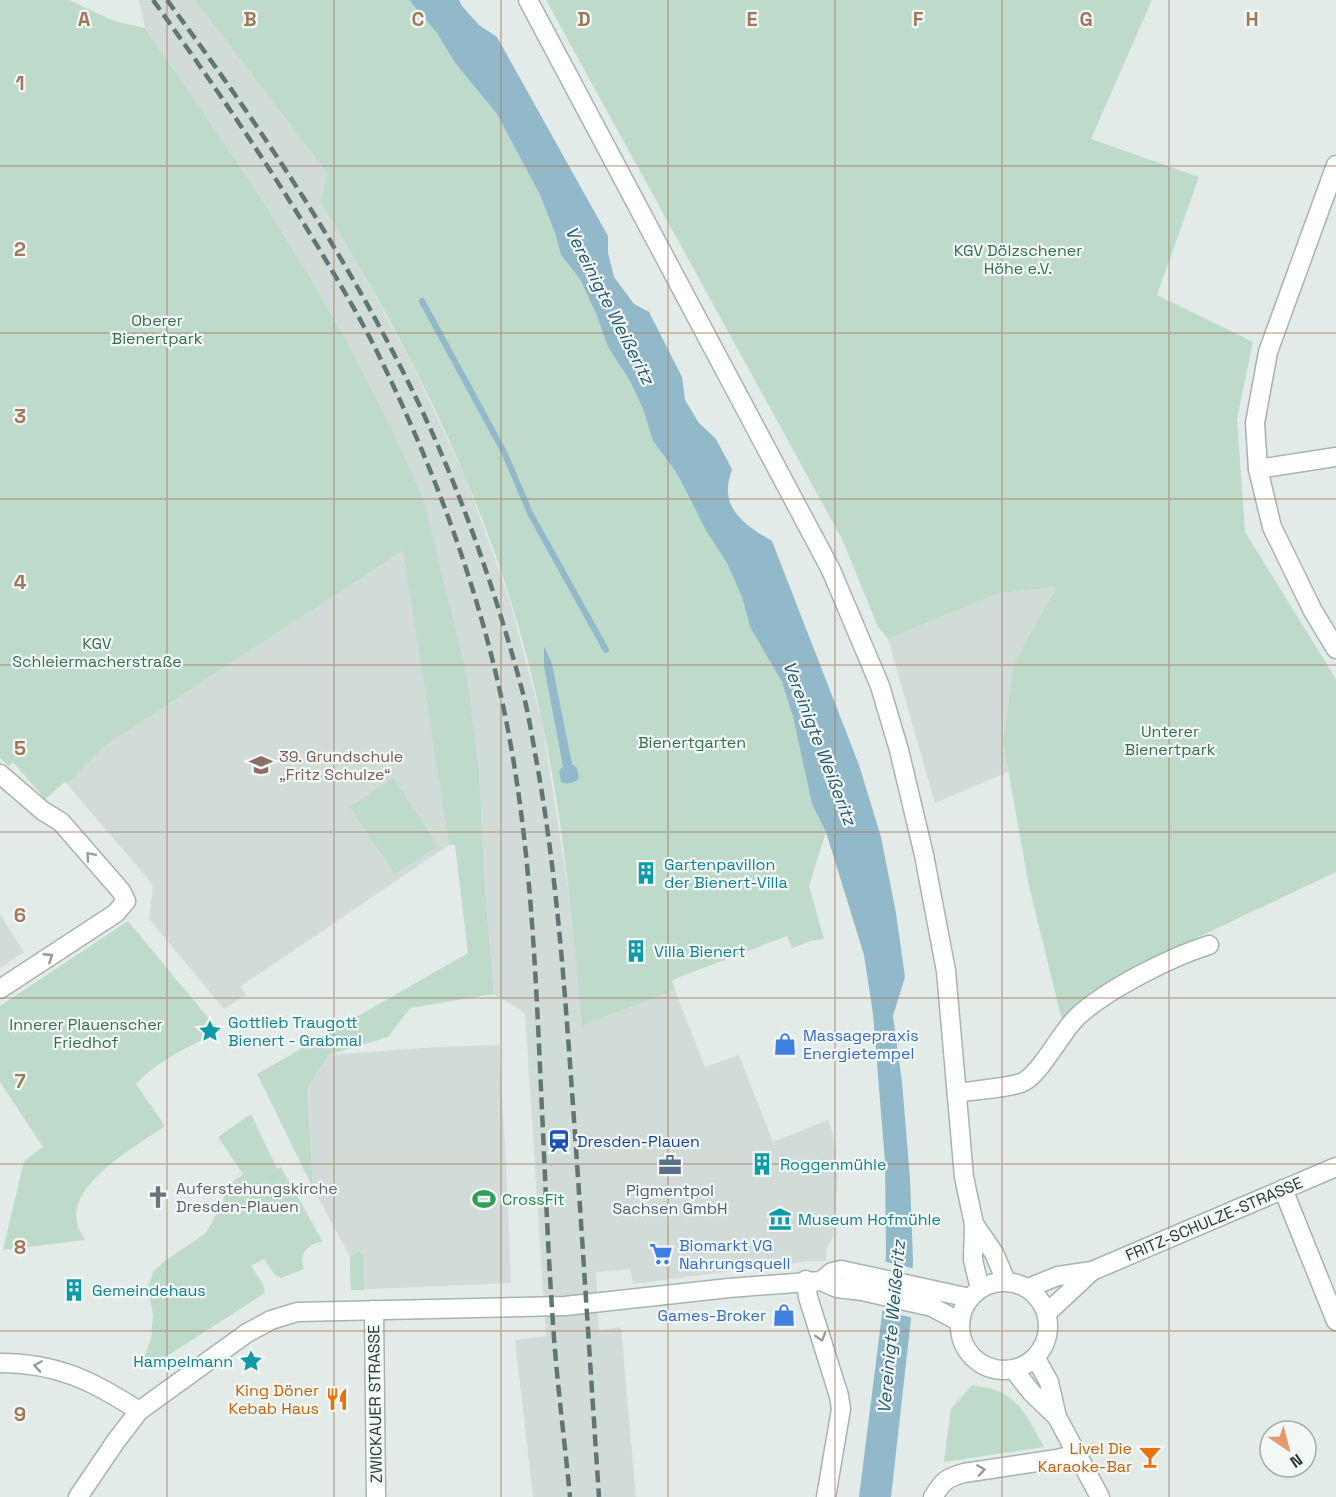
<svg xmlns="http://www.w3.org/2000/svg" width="1336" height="1497" viewBox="0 0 1336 1497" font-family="'Space Grotesk',sans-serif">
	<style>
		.built { fill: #d1dbd8 }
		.green { fill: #bedaca }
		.water { fill: #91b9ca }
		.pier { fill: #e3ebe9 }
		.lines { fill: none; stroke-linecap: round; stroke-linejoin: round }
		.stream { stroke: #91b9ca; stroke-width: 6 }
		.minor-casing { stroke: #a6b3b0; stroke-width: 21 }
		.tertiary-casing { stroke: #a6b3b0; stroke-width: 21 }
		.secondary-casing { stroke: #a3b6b2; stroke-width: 21 }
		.minor { stroke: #fff; stroke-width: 18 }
		.tertiary { stroke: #fff; stroke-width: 18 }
		.secondary { stroke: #fff; stroke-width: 18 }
		.rail { stroke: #5f7673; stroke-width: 4.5; stroke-dasharray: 12 6; stroke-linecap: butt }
		.oneway { stroke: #929d9c }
		.grid { fill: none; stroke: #a07858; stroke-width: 1.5; stroke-opacity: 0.55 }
		.labels { text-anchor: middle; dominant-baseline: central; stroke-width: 4.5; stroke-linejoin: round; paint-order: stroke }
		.park-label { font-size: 16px; fill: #336d52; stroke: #f3f8f6 }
		.education-label { font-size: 16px; fill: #785e54; stroke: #f3f8f6; text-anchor: start }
		.culture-label { font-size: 16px; fill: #0d838f; stroke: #f3f8f6; text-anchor: start }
		.shop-label { font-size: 16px; fill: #366cbe; stroke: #f3f8f6; text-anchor: start }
		.transit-label { font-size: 16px; fill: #164399; stroke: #f3f8f6; text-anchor: start }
		.worship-label { font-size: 16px; fill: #5b616d; stroke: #f3f8f6; text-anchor: start }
		.service-label { font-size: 16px; fill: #4e5e75; stroke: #f3f8f6 }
		.leisure-label { font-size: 16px; fill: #27864d; stroke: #f3f8f6; text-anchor: start }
		.street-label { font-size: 16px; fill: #253b38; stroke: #f3f8f6 }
		.food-label { font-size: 16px; fill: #c56008; stroke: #f3f8f6; text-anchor: end }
		.water-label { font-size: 18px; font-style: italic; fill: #255970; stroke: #f3f8f6 }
		.grid-label { font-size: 20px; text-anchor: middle; font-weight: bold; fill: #a07858; stroke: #f3f8f6; stroke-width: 4.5; stroke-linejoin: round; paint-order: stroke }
	</style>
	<rect width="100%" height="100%" fill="#e3ebe9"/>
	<path class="built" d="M139 0H195L328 174 320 201 356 260 414 368 466 479 509 598 542 722 575 932 582 1026 675 990 705 1067 739 1055 773 1142 828 1120 832 1130 838 1174 833 1237 827 1248 826 1261H810L633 1284 630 1269 596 1272 599 1330 621 1327 636 1497H533L515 1340 546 1336 525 1013 494 994 485 889 479 771 467 676 424 500 391 427 350 347 306 271 254 187 145 28Z
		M403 549 449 845 241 986 246 995 224 1009 149 919 153 885 67 784 104 746Z
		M1058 587 1014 663 1003 742 1008 772 935 803 888 639 998 593Z
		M0 914 24 952 0 968Z
		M499 1045 506 1163 511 1283 351 1290 350 1257 313 1188 307 1089 328 1055 436 1047Z"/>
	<path class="green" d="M0 0H69L114 21 145 28 254 187 306 271 350 347 391 427 424 500 467 676 479 771 485 889 494 994 410 1008 388 1037 328 1055 307 1089 313 1188 257 1074 468 953 455 845H449L403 550 104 746 67 784 65 782 45 799 13 762 9 766 0 758Z
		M195 0H409L437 33 455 63 497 114 540 195 555 233 561 255 580 279 597 316 608 347 630 381 643 409 653 441 676 472 692 504 727 563 742 597 750 627 782 682 793 717 812 804 826 832 809 886 824 939 811 941 792 948 787 936 672 980 675 990 582 1026C572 902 558 775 526 654 484 494 407 341 320 201L328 174Z
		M546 0H1152L1091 139 1199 177 1157 295 1253 342 1237 419 1245 532 1336 679V872L1188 942 1062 1020 1029 886 1003 742 1014 663 1057 587 998 593 888 639 878 627 842 539Z
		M393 778 438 846 395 874 350 807Z
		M128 921 219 1031C191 1046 158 1060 136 1084L165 1126C138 1145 68 1183 77 1223 78 1229 83 1235 85 1240L3 1250 24 1161 43 1147 0 1082V1006Z
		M251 1114 277 1169 281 1167 323 1242C308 1243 298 1254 304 1269L281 1278 275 1275 264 1259 251 1266 263 1284 265 1293 156 1363 141 1366 151 1339 153 1315 148 1287 153 1272 166 1260 206 1233 223 1201 228 1186 243 1174 218 1137Z
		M359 1252 363 1257 364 1290H351L350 1257Z
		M972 1385C981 1387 992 1388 1000 1392 1022 1401 1033 1428 1044 1447L944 1462 951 1409Z"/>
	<path class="water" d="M409 0H459L462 6 479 25 497 37 608 236V253L614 277 634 304 649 312 682 377 685 400 699 423 716 439 732 469C731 474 728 481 728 488 726 514 753 530 772 541L859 765 881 837 896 913 905 977 893 1016 902 1082 910 1178 913 1260 911 1319 891 1497H859L882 1314 886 1253 885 1162 873 1014 864 955 826 832 812 804 793 717 782 682 750 627 742 597 727 563 707 532 676 472 653 441 643 409 630 381 608 347 597 316 580 279 561 255 555 233 540 195 497 114 455 63 437 33Z
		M544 646 552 664 572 764 577 768 579 778C575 783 567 785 561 782L559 771 563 766 544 666Z"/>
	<path class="pier" d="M882 1261 916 1269 914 1318 880 1310Z"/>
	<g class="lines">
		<path class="stream" d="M422 301 505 454 530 513 606 650"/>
		<g class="minor-casing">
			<path id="minor" d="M1258 469 1336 457
				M0 774 43 811 61 822 121 891 126 901 116 913 0 989
				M957 1093C975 1090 1006 1088 1021 1083 1039 1077 1061 1032 1077 1017 1107 989 1171 957 1209 945
				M1283 1189 1336 1321
				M806 1280 808 1297 839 1396 841 1409 826 1497
				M1028 1288 1058 1276 1092 1271 1336 1167
				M374 1310 376 1497
				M1047 1313 1092 1271
				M0 1363C57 1363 93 1381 139 1411
				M933 1497C943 1481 946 1478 964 1473L1057 1459 1077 1454"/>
		</g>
		<g class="tertiary-casing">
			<path id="tertiary" d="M1336 165 1268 352 1255 423 1258 469 1272 527 1313 611 1336 649
				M821 1281 832 1272 841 1270 970 1298
				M78 1497 116 1441 139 1411 247 1333 271 1320 297 1312 565 1306 729 1288 821 1281 837 1288 862 1291 932 1307 960 1322"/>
		</g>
		<g class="secondary-casing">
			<path id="secondary" d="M528 0 831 570 880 686 899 750 924 855 946 971 964 1177 974 1224 973 1260 980 1289
				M974 1224 994 1253 1006 1281
				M960 1326a44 44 0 1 1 88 0a44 44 0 1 1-88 0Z
				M1035 1357 1049 1382 1057 1417 1100 1497
				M1013 1369 1032 1393 1057 1417"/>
		</g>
		<use href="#minor" class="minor"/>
		<use href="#tertiary" class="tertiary"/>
		<use href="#secondary" class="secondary"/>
		<path class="rail" d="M153 0C212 82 269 165 321 252 343 289 365 326 383 364 436 474 479 590 504 710 533 849 536 990 543 1131 546 1200 549 1269 554 1338 558 1391 565 1444 570 1497
			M167 0C260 126 349 259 417 400 463 496 498 598 525 701 530 722 533 743 537 764 554 859 562 954 569 1050 580 1199 589 1348 599 1497"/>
	</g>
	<defs><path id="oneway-chevron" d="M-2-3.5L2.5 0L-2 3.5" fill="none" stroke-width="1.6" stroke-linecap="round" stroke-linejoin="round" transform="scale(1.5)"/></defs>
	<g class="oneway">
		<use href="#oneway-chevron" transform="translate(90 856) rotate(-131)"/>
		<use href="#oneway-chevron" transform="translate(49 957) rotate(-33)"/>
		<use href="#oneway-chevron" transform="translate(821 1337) rotate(73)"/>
		<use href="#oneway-chevron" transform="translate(38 1366) rotate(-172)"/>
		<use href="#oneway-chevron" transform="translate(981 1470) rotate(-8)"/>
	</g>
	<path class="grid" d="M167 0V1497M334 0V1497M501 0V1497M668 0V1497M835 0V1497M1002 0V1497M1169 0V1497M0 166H1336M0 333H1336M0 499H1336M0 665H1336M0 832H1336M0 998H1336M0 1164H1336M0 1331H1336"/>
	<defs>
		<g id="school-bare" transform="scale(1.8)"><path d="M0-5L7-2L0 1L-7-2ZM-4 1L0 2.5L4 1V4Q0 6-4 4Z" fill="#8d6e63" stroke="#f3f8f6" stroke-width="2.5" paint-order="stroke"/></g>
		<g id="building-bare" transform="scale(1.8)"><path d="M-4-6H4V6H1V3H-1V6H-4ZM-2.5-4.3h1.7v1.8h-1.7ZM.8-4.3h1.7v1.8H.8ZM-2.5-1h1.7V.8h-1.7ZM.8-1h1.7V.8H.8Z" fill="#0f9aa8" stroke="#f3f8f6" stroke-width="2.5" paint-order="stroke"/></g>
		<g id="sight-bare" transform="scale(1.8)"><path d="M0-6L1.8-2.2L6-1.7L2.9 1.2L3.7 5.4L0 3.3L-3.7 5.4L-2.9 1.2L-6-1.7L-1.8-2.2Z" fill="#0f9aa8" stroke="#f3f8f6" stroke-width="2.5" paint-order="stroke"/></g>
		<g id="shop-bare" transform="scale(1.8)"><path d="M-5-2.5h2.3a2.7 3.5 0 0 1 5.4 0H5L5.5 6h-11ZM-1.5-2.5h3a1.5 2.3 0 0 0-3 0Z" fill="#3f7fe0" stroke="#f3f8f6" stroke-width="2.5" paint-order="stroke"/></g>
		<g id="station-bare" transform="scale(1.8)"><path d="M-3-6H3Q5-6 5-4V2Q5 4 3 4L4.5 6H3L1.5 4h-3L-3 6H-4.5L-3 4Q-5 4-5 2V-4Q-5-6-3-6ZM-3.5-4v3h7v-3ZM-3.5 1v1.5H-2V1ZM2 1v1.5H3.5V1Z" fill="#1a4fb4" stroke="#f3f8f6" stroke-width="2.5" paint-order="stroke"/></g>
		<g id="office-bare" transform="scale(1.8)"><path d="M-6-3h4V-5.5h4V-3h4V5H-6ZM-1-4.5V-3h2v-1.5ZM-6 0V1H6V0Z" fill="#5c6f8a" stroke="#f3f8f6" stroke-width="2.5" paint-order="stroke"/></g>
		<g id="church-bare" transform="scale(1.8)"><path d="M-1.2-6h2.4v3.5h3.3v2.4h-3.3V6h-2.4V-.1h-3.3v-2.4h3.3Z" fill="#6b7280" stroke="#f3f8f6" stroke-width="2.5" paint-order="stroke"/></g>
		<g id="stadium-bare" transform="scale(1.8)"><path d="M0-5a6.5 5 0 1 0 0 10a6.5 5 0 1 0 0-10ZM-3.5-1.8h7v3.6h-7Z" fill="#2e9e5b" stroke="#f3f8f6" stroke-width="2.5" paint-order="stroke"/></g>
		<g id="museum-bare" transform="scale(1.8)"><path d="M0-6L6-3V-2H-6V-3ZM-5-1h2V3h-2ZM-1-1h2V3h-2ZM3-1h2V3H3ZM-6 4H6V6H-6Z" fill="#0f9aa8" stroke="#f3f8f6" stroke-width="2.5" paint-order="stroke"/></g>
		<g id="supermarket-bare" transform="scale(1.8)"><path d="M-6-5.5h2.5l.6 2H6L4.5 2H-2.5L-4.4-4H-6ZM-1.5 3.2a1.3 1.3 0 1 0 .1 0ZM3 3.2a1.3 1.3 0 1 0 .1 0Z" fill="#3f7fe0" stroke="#f3f8f6" stroke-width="2.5" paint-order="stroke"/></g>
		<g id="restaurant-bare" transform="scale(1.8)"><path d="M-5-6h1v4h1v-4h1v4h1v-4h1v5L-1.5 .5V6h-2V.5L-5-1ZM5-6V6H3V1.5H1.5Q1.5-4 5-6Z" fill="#e8710a" stroke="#f3f8f6" stroke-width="2.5" paint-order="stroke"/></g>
		<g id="bar-bare" transform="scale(1.8)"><path d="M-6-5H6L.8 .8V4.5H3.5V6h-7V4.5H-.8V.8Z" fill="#e8710a" stroke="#f3f8f6" stroke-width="2.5" paint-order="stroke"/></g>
	</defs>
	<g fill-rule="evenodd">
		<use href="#school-bare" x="261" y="765"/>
		<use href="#building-bare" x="646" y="873"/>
		<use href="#building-bare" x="636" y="951"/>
		<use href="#sight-bare" x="210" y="1031"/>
		<use href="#shop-bare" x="785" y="1044"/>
		<use href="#station-bare" x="559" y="1141"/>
		<use href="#building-bare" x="762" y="1164"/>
		<use href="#office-bare" x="670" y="1165"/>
		<use href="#church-bare" x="158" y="1197"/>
		<use href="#stadium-bare" x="484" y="1199"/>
		<use href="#museum-bare" x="780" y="1219"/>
		<use href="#supermarket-bare" x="661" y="1254"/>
		<use href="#building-bare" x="74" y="1290"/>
		<use href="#shop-bare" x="784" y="1315"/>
		<use href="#sight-bare" x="251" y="1361"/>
		<use href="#restaurant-bare" x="337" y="1399"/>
		<use href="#bar-bare" x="1150" y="1457"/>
	</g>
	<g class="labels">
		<g class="park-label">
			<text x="1018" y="250">KGV Dölzschener<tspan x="1018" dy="18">Höhe e.V.</tspan></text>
			<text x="157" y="320">Oberer<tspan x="157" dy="18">Bienertpark</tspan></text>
			<text x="97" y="643">KGV<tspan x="97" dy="18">Schleiermacherstraße</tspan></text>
			<text x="1170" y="731">Unterer<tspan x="1170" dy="18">Bienertpark</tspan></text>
			<text x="692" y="742">Bienertgarten</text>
			<text x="86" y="1024">Innerer Plauenscher<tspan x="86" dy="18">Friedhof</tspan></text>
		</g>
		<g class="education-label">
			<text x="279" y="756">39. Grundschule<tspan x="279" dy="18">„Fritz Schulze“</tspan></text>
		</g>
		<g class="culture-label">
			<text x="664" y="864">Gartenpavillon<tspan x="664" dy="18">der Bienert-Villa</tspan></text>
			<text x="654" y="951">Villa Bienert</text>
			<text x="228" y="1022">Gottlieb Traugott<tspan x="228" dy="18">Bienert - Grabmal</tspan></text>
			<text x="780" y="1164">Roggenmühle</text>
			<text x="798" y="1219">Museum Hofmühle</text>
			<text x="92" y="1290">Gemeindehaus</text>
			<text x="233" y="1361" text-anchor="end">Hampelmann</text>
		</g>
		<g class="shop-label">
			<text x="803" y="1035">Massagepraxis<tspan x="803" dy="18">Energietempel</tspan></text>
			<text x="679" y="1245">Biomarkt VG<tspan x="679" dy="18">Nahrungsquell</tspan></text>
			<text x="766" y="1315" text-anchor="end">Games-Broker</text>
		</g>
		<g class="transit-label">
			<text x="577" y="1141">Dresden-Plauen</text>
		</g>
		<g class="worship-label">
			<text x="176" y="1188">Auferstehungskirche<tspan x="176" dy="18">Dresden-Plauen</tspan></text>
		</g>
		<g class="service-label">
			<text x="670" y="1190">Pigmentpol<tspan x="670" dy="18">Sachsen GmbH</tspan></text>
		</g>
		<g class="leisure-label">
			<text x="502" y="1199">CrossFit</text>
		</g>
		<g class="street-label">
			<text transform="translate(1214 1219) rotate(-23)">FRITZ-SCHULZE-STRASSE</text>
			<text transform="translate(375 1404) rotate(-91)">ZWICKAUER STRASSE</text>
		</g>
		<g class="food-label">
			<text x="319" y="1390">King Döner<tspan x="319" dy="18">Kebab Haus</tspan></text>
			<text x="1132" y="1448">Live! Die<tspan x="1132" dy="18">Karaoke-Bar</tspan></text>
		</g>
		<g class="water-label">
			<text transform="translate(610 305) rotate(63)">Vereinigte Weißeritz</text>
			<text transform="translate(820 743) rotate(69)">Vereinigte Weißeritz</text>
			<text transform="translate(891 1327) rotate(-85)">Vereinigte Weißeritz</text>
		</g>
	</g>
	<g class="grid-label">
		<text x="84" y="26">A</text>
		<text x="250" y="26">B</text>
		<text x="418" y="26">C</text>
		<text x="584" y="26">D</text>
		<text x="752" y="26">E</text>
		<text x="918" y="26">F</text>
		<text x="1086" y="26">G</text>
		<text x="1252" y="26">H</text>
		<text x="20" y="90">1</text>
		<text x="20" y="256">2</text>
		<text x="20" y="423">3</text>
		<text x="20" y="589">4</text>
		<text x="20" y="755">5</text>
		<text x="20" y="922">6</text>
		<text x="20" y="1088">7</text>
		<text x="20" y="1254">8</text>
		<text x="20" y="1421">9</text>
	</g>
	<g transform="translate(1288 1449) rotate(145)"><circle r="28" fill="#f3f8f6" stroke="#a1acaa" stroke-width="1.5"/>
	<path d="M0-4.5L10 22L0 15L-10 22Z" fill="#e3996a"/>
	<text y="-9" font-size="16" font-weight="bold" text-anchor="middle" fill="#253b38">N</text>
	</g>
</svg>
